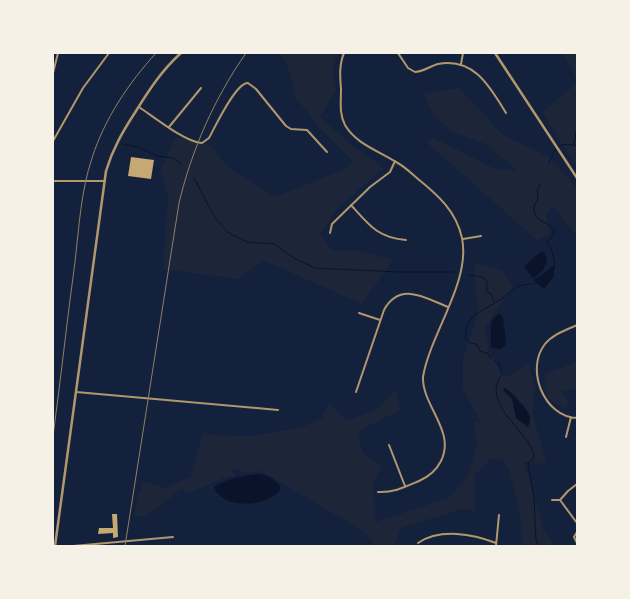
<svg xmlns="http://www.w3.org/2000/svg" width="630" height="599" viewBox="0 0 630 599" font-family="'PT Sans Narrow',sans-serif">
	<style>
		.green { fill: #1d2539 }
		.water { fill: #0b132b }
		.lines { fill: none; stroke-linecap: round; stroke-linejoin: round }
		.stream { stroke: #0b132b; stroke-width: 1 }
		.building { fill: #c6a872 }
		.minor { stroke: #b1986c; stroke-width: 2 }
		.tertiary { stroke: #b1986c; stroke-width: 2.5 }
		.rail { stroke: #918062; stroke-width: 1 }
	</style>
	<rect width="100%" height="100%" fill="#14213d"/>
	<path class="green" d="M281 53H338L332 70 336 91 320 117 354 147 384 168 338 208 320 234 332 251H357L393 260 362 304 263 260 239 279 163 269 168 196 161 170 175 137 211 146 230 169 276 197 347 168 353 161 318 126 296 98 288 67Z
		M561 53H577V78Z
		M577 83V167L542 112Z
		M459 88 503 135 549 157 571 181 577 189V236L552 205 546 217 550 234 537 240 427 143 432 137 497 170H516L486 144 451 131 433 115 424 93Z
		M474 262 503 271 513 286 485 328 488 349 505 378 529 364 535 389 532 410 546 464 524 462 544 530 554 546H522C522 524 515 478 503 460L491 458 475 475V511L462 509 401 528 394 546H369L373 543 363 531 261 471 243 473 238 468 232 471 235 476 225 477 189 493 182 489 145 516H134L137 498 144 481 165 488 191 476 203 432 208 435 252 436 302 427 322 418 328 403 347 421 376 409 396 390 400 410 358 431 362 452 381 466 373 485 376 522 448 498 467 477 477 446 474 421 482 424 463 389V359L478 315Z
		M577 362V389L561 391 568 401 567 409C545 398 545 398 545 374Z"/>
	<path class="water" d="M544 252 547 260C545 268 540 275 533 278L524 267 539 253Z
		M555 264 554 276 544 289 536 283 534 279 542 275Z
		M499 314 503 317 506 344C502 350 499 350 492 348 490 344 491 343 491 338 491 329 488 320 499 314Z
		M505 388C511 392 527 408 529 414 531 419 530 423 528 427L516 418 512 399 503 390Z
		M258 474C267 475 278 480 281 489 268 507 227 510 215 490L214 487C227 478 243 476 258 474Z"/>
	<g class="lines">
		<path class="stream" d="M122 144 138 147 157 156 173 158 181 163
			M574 145 577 126
			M549 163C556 145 558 142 577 146
			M194 178 214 216 227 232 247 242 274 244 294 258 315 268 397 272H454
			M541 183 537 190 538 198C519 229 573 219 547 242L552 251 555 264
			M469 275 483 277 488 283 486 284 488 288 486 291 491 294 494 302
			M491 359 489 354 480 351 476 344 470 343 465 338 467 325 474 315 500 300 518 286 536 283
			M494 361 499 363 502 374C480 404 527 429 534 455V458L528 463 534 498 536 540 538 546"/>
	</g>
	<path class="building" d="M131 157 154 160 151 179 128 176Z
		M112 514H117L118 537 113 538V533L98 534 99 528H113Z"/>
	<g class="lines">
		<path class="minor" d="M344 53C339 65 340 77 341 89 341 101 339 114 345 125 356 144 379 151 396 162 404 166 411 173 418 179 438 195 456 211 462 238 471 282 430 334 423 377 422 406 456 431 441 461 436 471 428 477 419 481 405 487 393 493 378 492
			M398 53 408 68 415 72C423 72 430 66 438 64 474 57 490 87 506 113
			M461 64 463 53
			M53 73 58 53
			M139 107C154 117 185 142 202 143L209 138C215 127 236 82 248 83L256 89 286 126 291 129 307 130 327 152
			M169 127 201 88
			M53 141 83 88 109 53
			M53 181H105
			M351 205C369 225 378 238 406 240
			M330 233 332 224 370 187 390 172 395 161
			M463 239 481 236
			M359 313 380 320
			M577 325C566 330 553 334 545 344 525 369 544 417 577 418
			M76 392 278 410
			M356 392 384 310C400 281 425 298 448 307
			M566 437 571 417
			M389 445 405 486
			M552 500H560L577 523
			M560 500 568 491 577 484
			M577 532 574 537 577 543
			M418 543C440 528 473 534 496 543
			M73 546 173 537
			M496 546 499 515"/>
		<path class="tertiary" d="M495 53 577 178
			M55 546 106 171C113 148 123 131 136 111 149 90 162 70 181 53"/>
		<path class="rail" d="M53 436C61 378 67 320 75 262 79 227 81 191 92 158 105 118 128 84 156 53
			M125 546 179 203C192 149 214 99 246 53"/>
	</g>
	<rect width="630" height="599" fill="none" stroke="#f6f1e7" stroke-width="108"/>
</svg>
